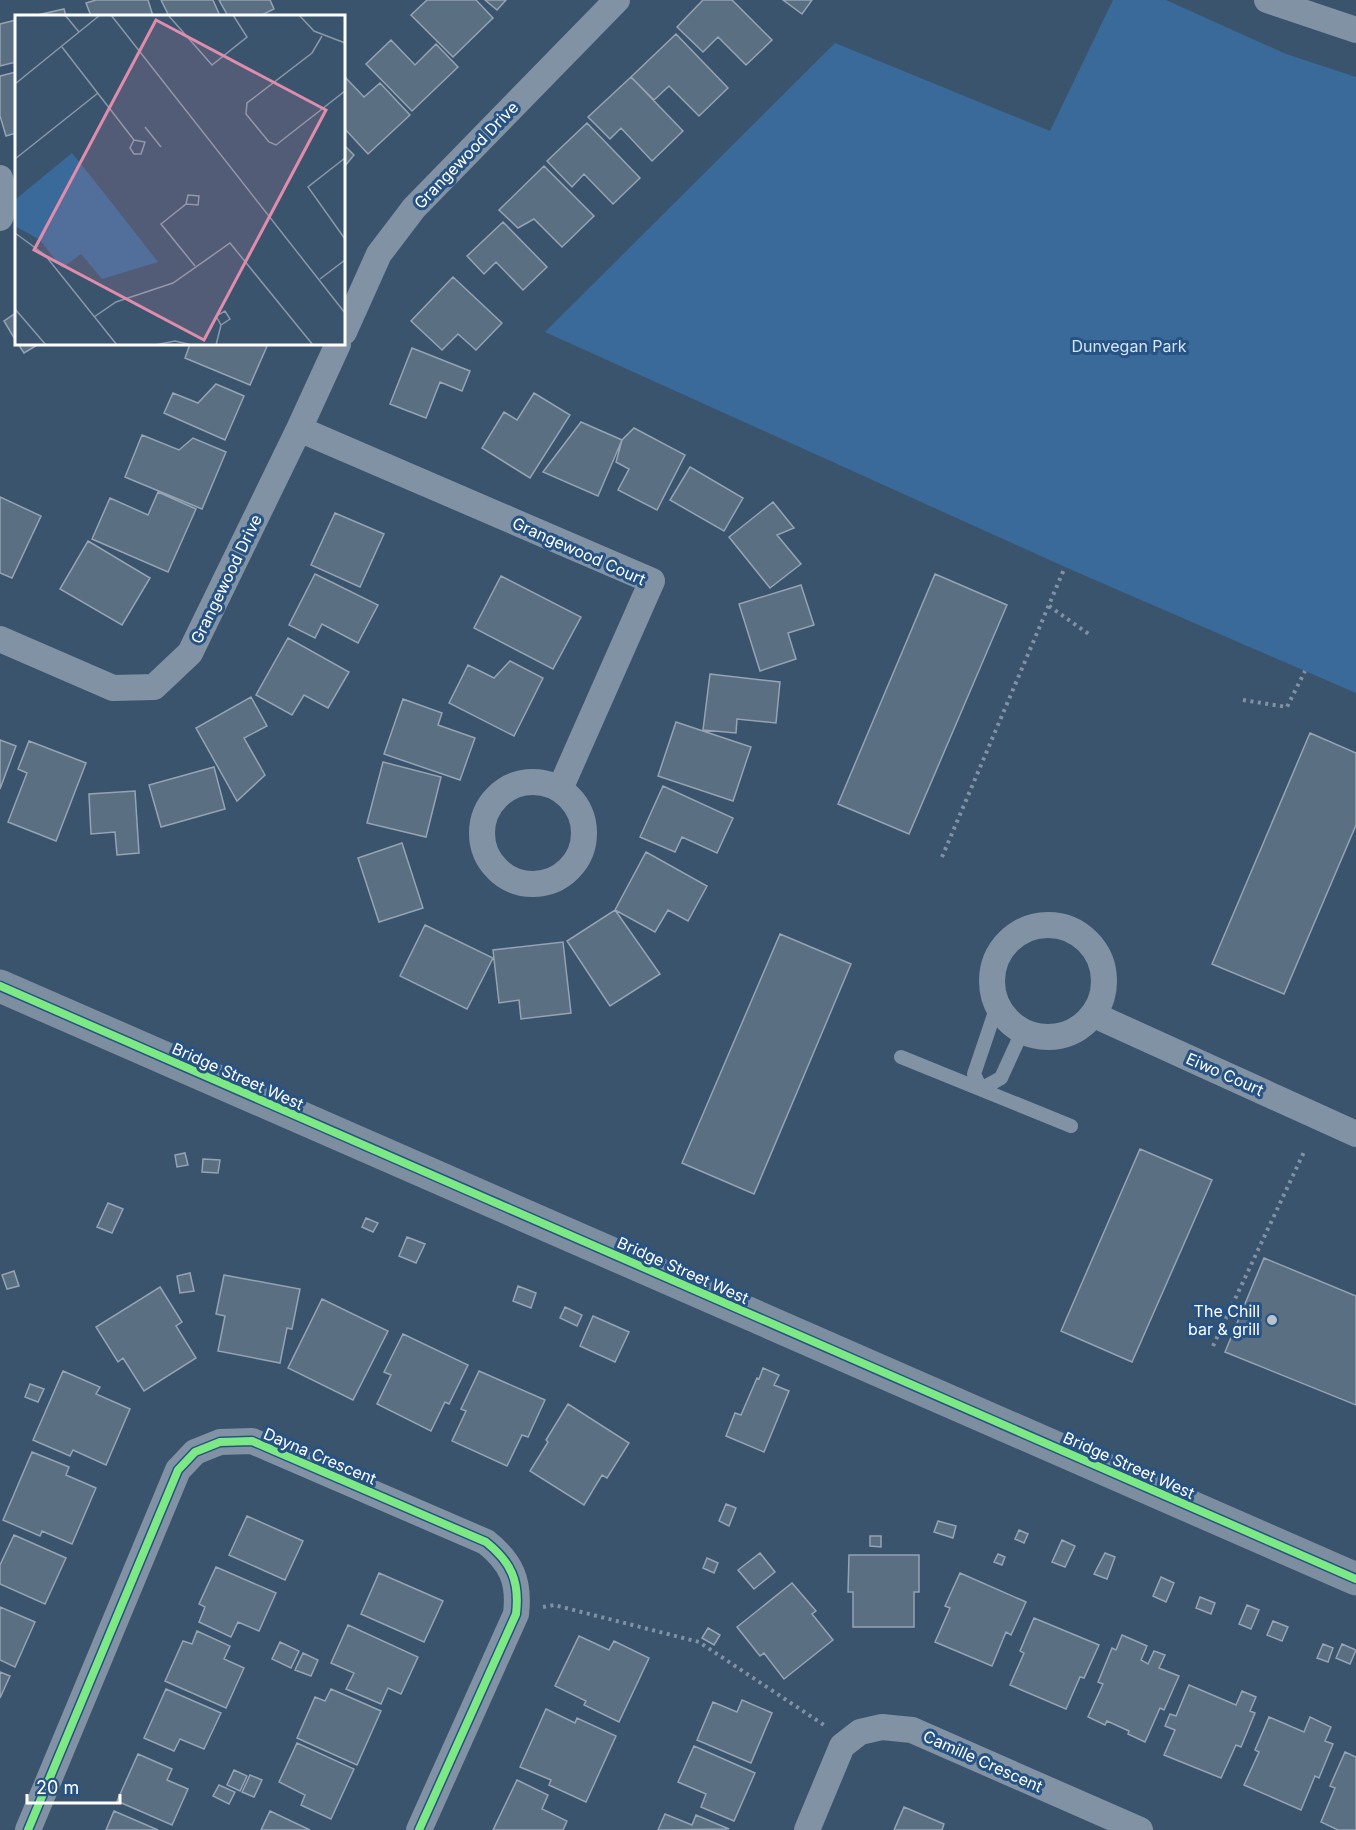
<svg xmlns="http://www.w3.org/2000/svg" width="1356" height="1830" viewBox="0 0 1356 1830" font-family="Inter,sans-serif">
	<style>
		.green { fill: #3a6a99 }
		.building { fill: #5b6f83; stroke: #95a3b2; stroke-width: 1.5 }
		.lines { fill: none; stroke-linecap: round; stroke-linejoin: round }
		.path { stroke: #8192a4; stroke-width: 4; stroke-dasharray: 3 4.5; stroke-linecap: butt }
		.lane { stroke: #8192a4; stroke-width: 14 }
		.street { stroke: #8192a4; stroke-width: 26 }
		.secondary { stroke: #7c8ea0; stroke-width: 33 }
		.cycleway-casing { stroke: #265383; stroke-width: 11 }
		.cycleway { stroke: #7ce984; stroke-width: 8 }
		.poi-dot { fill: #bac3cc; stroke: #265383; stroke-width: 2 }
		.labels { text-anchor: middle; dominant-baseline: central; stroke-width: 6; stroke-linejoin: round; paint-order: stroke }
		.street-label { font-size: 16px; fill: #fff; stroke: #265383 }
		.park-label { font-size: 16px; fill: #d2e4f6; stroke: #265383 }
		.poi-label { font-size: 16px; fill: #fff; stroke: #265383; text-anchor: end }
		.inset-road { fill: none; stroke: #8998a8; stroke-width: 1.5 }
		.view { fill: #e08cad; fill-opacity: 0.15; stroke: #e08cad; stroke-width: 3 }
		.inset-edge { fill: none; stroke: #fff; stroke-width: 3 }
	</style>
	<rect width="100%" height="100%" fill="#3b546e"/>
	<path class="green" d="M1113 0H1166L1286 54 1356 77V693L1065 567 545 332 835 43 1050 131Z"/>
	<path class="building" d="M96 0H148L153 16H91L86 3Z
		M161 0H213L220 16H169Z
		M219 0H270L274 9 260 16H228Z
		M427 0H476L493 18 453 57 411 15Z
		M485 0H506L497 10Z
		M703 0H732L772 40 746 65 718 37 703 52 677 27Z
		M783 0H812L802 14Z
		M64 9 66 16H33Z
		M16 20V62L0 66V24Z
		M676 34 728 88 699 116 669 86 654 100 631 77Z
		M391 40 415 65 436 44 458 67 412 111 366 64Z
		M16 72V133L6 136 0 116V76Z
		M344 76 364 97 380 83 410 115 368 154 344 128Z
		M631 77 683 131 652 161 621 128 610 139 588 117Z
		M587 123 640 178 613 204 584 174 572 187 547 161Z
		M344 145 354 155 344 167Z
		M544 166 594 216 562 247 534 219 518 228 499 210Z
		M503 222 547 267 523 290 496 262 484 274 467 256Z
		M453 277 502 323 476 350 458 334 442 350 411 321Z
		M16 313V341L4 321Z
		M18 344H39L24 353Z
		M190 344H268L250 385 185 358Z
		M412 348 470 371 462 391 440 382 426 418 390 404Z
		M216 384 244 396 225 440 164 413 173 393 198 403Z
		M534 393 570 415 530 478 482 448 504 412 517 420Z
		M581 422 622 440 598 496 543 472Z
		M634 428 685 455 657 510 618 490 629 469 616 462 622 440Z
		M142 435 179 450 193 438 226 452 202 509 125 477Z
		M690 467 743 498 724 531 670 500Z
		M158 492 196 509 168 572 92 539 110 498 148 515Z
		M0 497 41 516 12 578 0 573Z
		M773 502 794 528 777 535 801 564 770 588 729 537Z
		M335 513 384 534 360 587 311 565Z
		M88 541 150 578 122 625 60 589Z
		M315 574 378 605 358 643 322 624 315 638 289 625Z
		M935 574 1007 605 909 834 838 804Z
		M501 576 581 617 553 669 474 628Z
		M801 585 814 625 788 633 796 659 760 671 739 604Z
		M288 638 349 672 328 708 304 695 292 715 256 695Z
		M510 661 543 678 514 736 449 703 468 665 494 678Z
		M710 674 780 682 776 723 737 719 736 733 703 730Z
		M251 697 267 726 244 738 265 775 237 801 196 728Z
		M403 699 442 713 438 725 475 738 460 780 384 754Z
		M676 722 751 747 733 801 658 776Z
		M1310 733 1356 753V825L1284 994 1212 964Z
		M0 740 16 746 0 789Z
		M29 741 86 763 56 841 8 822 27 773 18 769Z
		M383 762 441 777 426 837 367 823Z
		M214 767 225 809 161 827 149 785Z
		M663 786 733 818 717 853 682 837 675 852 640 837Z
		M135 791 139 853 117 855 115 832 91 834 89 794Z
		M402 843 423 908 379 922 358 858Z
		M646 852 707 886 688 921 668 910 655 932 615 910Z
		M615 910 660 974 610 1006 567 941Z
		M425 925 493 958 467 1009 400 976Z
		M780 934 851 964 754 1194 682 1163Z
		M563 942 571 1013 521 1019 519 1000 499 1003 493 950Z
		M1140 1149 1212 1180 1132 1362 1061 1331Z
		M185 1153 188 1165 177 1167 175 1155Z
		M203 1159 220 1160 218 1173 202 1172Z
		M108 1203 123 1209 112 1233 97 1227Z
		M366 1218 378 1223 373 1232 362 1227Z
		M407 1237 425 1244 416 1263 399 1256Z
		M1264 1258 1356 1296V1405L1225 1352Z
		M14 1271 19 1286 7 1289 2 1275Z
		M190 1273 194 1291 180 1293 177 1276Z
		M224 1275 300 1289 292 1329 287 1328 280 1363 218 1351 225 1316 216 1314Z
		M518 1286 536 1293 531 1308 513 1301Z
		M160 1287 182 1322 176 1326 196 1358 144 1391 123 1358 118 1362 96 1327Z
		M322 1299 388 1331 353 1400 288 1368Z
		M565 1307 582 1315 577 1326 560 1318Z
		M593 1316 629 1332 615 1362 580 1346Z
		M403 1334 468 1365 449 1404 445 1402 431 1431 377 1404 391 1375 384 1372Z
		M763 1368 779 1375 774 1385 789 1391 764 1452 726 1436 735 1413 741 1415 757 1378 759 1379Z
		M63 1371 100 1387 96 1394 130 1409 106 1465 73 1450 70 1456 33 1440Z
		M479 1371 545 1400 528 1437 522 1435 507 1466 452 1441 466 1411 461 1409Z
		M30 1384 44 1389 38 1402 25 1397Z
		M568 1404 629 1443 607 1478 602 1475 584 1505 530 1471 548 1442 546 1440Z
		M32 1452 69 1467 66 1475 96 1488 72 1544 42 1531 40 1536 3 1520Z
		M726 1504 736 1508 729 1526 719 1521Z
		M247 1516 303 1541 285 1580 229 1555Z
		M938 1521 956 1526 953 1538 934 1532Z
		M1019 1530 1028 1534 1024 1543 1015 1539Z
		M14 1535 66 1558 45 1604 0 1584V1565Z
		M870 1536H881V1547L870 1546Z
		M1062 1540 1075 1546 1065 1567 1052 1562Z
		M760 1553 775 1572 754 1589 738 1570Z
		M1105 1553 1115 1557 1107 1579 1094 1574Z
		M998 1554 1005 1557 1002 1565 994 1562Z
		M849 1555H919V1592H914V1627H853V1592H848Z
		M707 1558 718 1563 714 1573 703 1568Z
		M216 1567 276 1593 259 1631 238 1622 231 1637 199 1622 205 1607 199 1604Z
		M379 1573 443 1601 424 1642 361 1614Z
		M960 1573 1026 1602 1011 1635 1006 1632 992 1666 935 1642 950 1608 945 1606Z
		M1161 1577 1174 1583 1166 1602 1153 1596Z
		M792 1583 816 1611 812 1614 833 1640 784 1679 764 1653 760 1656 737 1627Z
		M1200 1597 1215 1603 1211 1614 1196 1608Z
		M1247 1605 1259 1610 1251 1629 1239 1624Z
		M0 1607 35 1622 15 1667 0 1660Z
		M1034 1618 1099 1645 1084 1678 1080 1677 1066 1709 1010 1685 1024 1653 1020 1651Z
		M1273 1621 1288 1627 1282 1641 1267 1635Z
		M348 1625 418 1657 401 1694 388 1688 381 1704 346 1689 354 1673 331 1663Z
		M708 1628 720 1635 714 1645 702 1638Z
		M197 1631 230 1646 224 1659 244 1668 226 1708 165 1681 183 1641 192 1644Z
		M1122 1635 1147 1646 1141 1660 1148 1664 1154 1651 1165 1655 1159 1668 1179 1676 1164 1710 1160 1708 1145 1742 1128 1734 1129 1731 1107 1721 1105 1725 1088 1717 1103 1684 1098 1682 1112 1648 1116 1650Z
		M579 1636 609 1650 614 1641 649 1658 619 1722 584 1705 586 1701 555 1686Z
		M280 1642 299 1651 291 1668 272 1659Z
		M1323 1644 1333 1648 1328 1662 1317 1658Z
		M1342 1644 1356 1650 1350 1664 1336 1658Z
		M303 1653 318 1660 311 1676 295 1670Z
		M0 1672 10 1676 0 1698Z
		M1189 1685 1236 1705 1242 1691 1256 1697 1250 1711 1255 1713 1241 1747 1236 1745 1221 1778 1164 1755 1175 1730 1165 1726 1170 1714 1176 1716Z
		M166 1689 221 1713 204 1749 180 1739 174 1751 144 1738Z
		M331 1689 381 1711 357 1765 297 1738 315 1697 325 1701Z
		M742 1700 772 1713 751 1763 697 1740 713 1702 737 1712Z
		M546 1709 575 1723 577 1718 616 1736 586 1802 549 1785 551 1780 520 1767Z
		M1269 1717 1304 1732 1310 1717 1331 1727 1325 1741 1333 1744 1319 1778 1315 1776 1301 1810 1244 1785 1259 1752 1255 1750Z
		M297 1743 354 1769 331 1819 301 1805 305 1795 279 1782Z
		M694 1746 755 1773 734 1821 701 1807 706 1794 678 1782Z
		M1345 1752 1356 1757V1830H1338L1321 1822 1335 1788 1330 1786Z
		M138 1754 172 1769 167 1780 188 1789 172 1825 117 1801Z
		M234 1770 247 1776 240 1791 227 1785Z
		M250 1775 262 1780 254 1797 242 1792Z
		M517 1780 548 1795 542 1809 567 1821 563 1830H493Z
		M219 1785 235 1792 229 1804 213 1796Z
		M904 1807 944 1824 942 1830H894Z
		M114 1811 158 1830H106Z
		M270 1811 310 1830H261Z
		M665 1814 692 1825 696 1815 729 1829 658 1830Z"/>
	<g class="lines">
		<path class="path" d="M1049 606 1090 635
			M1243 700 1287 707 1305 671
			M942 857 1065 567
			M1213 1346 1304 1152
			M543 1607 554 1605 699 1642 824 1725"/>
		<path class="lane" d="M997 1006 974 1074 981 1089 1001 1078 1022 1032
			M901 1057 1071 1126"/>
		<path class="street" d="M1267 0 1356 30
			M0 178C5 192 7 204 0 218
			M344 332 379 254 414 208 617 0
			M299 429 652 581 560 789
			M0 639 113 688 154 687 190 653 299 429 338 344
			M482 833a51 51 0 1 1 102 0a51 51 0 1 1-102 0Z
			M992 981a56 56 0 1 1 112 0a56 56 0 1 1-112 0Z
			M1094 1015 1356 1134
			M28 1830 178 1470 195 1452 220 1442 252 1441 486 1542C511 1562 520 1581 516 1614L419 1830
			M807 1830 842 1746 860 1732 882 1727 912 1730 1140 1830"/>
		<path class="secondary" d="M0 986 1356 1579"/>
		<g class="cycleway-casing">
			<path id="cycleway" d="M0 986 1356 1579
				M28 1830 178 1470 195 1452 220 1442 252 1441 486 1542C511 1562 520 1581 516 1614L419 1830"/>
		</g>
		<use href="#cycleway" class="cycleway"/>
	</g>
	<circle class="poi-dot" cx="1272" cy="1320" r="6"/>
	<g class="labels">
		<g class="street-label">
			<text transform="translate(466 155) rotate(-46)">Grangewood Drive</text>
			<text transform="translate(579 551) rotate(24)">Grangewood Court</text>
			<text transform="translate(226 579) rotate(-64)">Grangewood Drive</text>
			<text transform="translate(1225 1074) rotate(24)">Eiwo Court</text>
			<text transform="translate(238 1076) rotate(24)">Bridge Street West</text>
			<text transform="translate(683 1270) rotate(24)">Bridge Street West</text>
			<text transform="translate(320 1456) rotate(23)">Dayna Crescent</text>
			<text transform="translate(1129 1465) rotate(24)">Bridge Street West</text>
			<text transform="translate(983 1761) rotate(24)">Camille Crescent</text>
		</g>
		<g class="park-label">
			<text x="1129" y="346">Dunvegan Park</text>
		</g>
		<g class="poi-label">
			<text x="1260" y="1311">The Chill<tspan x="1260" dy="18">bar &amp; grill</tspan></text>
		</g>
	</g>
	<g transform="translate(15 15)">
		<rect width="330" height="330" fill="#3b546e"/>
		<path d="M57 138 93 183 143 247 87 264 66 239 47 253 25 225 0 211 1 184Z" fill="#3a6a99"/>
		<path class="inset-road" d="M50 0 64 17M96 0 330 298M153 0 197 50 232 22 218 0M284 0 299 16 330 28M307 21 297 38 232 88 231 99 254 127 261 130 330 76M47 32 119 125 130 127 126 139H119L115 133 119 125M0 69 85 0M130 112 146 132M330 143 293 172 330 224M0 144 83 78M171 189 183 190 184 181 173 180 171 189 146 209 180 251M0 218 30 240 102 330M305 264 330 245M0 294 31 330M79 302 101 287 158 268 215 228 298 330M140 330 160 326 177 330M201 330 206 310 201 301 210 296 215 304 206 310"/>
		<path class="view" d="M141 5 311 95 189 325 19 235Z"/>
		<rect width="330" height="330" class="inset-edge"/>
	</g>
	<path d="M27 1794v9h93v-9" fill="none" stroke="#ffffff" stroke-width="3"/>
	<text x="36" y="1794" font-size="18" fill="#ffffff" stroke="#265383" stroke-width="4.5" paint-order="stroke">20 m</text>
</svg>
